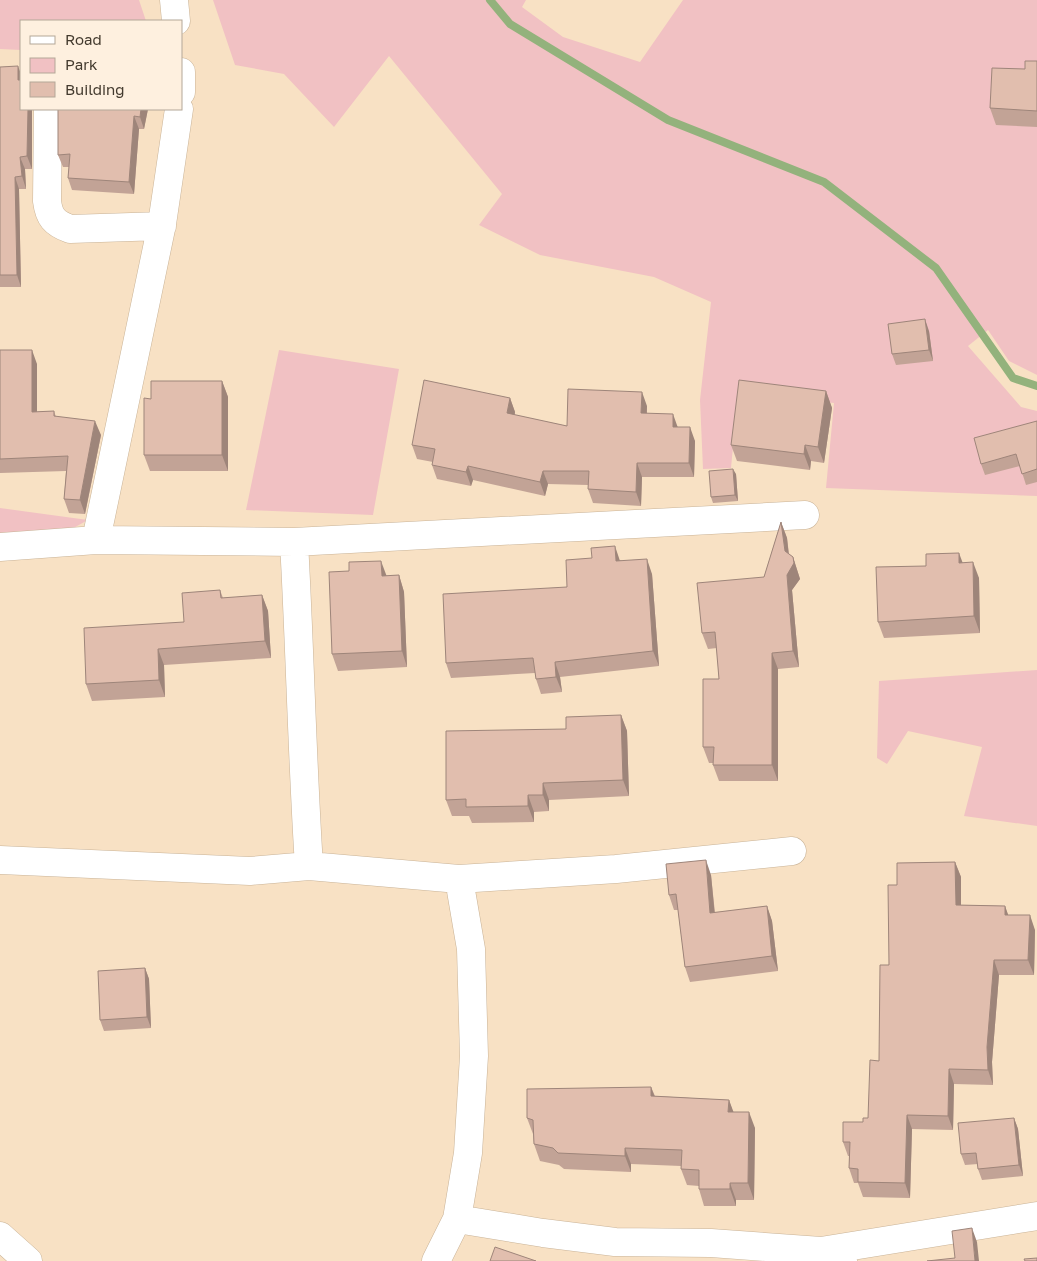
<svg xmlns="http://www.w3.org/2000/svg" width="1037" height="1261" viewBox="0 0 1037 1261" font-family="'Golos Text',sans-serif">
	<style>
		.green { fill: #f1c1c3 }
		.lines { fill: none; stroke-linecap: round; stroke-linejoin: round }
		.stream { stroke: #93b27c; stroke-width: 8 }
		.street-casing { stroke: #c9b397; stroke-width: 29 }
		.street { stroke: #fff; stroke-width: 28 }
		.wall { fill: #c2a396 }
		.shaded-wall { fill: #9e857a }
		.building { fill: #e1beae; stroke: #9e857a }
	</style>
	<rect width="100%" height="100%" fill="#f8e1c4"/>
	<path class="green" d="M0 0H139L146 21H21V50L0 49Z
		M213 0H526L522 7 563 37 640 62 683 0H1037V375L1009 361 988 330 968 346 1021 407 1037 411V496L826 488 834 403 738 393 731 468 703 469 700 400 711 302 654 277 540 255 479 225 502 194 389 56 334 127 284 74 235 65Z
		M279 350 399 369 373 515 246 510Z
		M0 508 88 520 66 532 0 539Z
		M1037 670V826L964 816 982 747 908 731 887 764 877 758 879 681Z"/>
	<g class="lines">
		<path class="stream" d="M490 0 510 24 668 120 824 182 936 268 1013 378 1037 386"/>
		<g class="street-casing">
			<path id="street" d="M174 0 176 21
				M181 72V92
				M48 109 47 201C49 217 54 223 70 229L162 226
				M96 540 162 224 179 109
				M294 542C300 650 302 758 309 866L459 879 616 869 792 851
				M0 547 96 540 294 542 805 515
				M0 860 250 871 309 866
				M457 1219 543 1233 615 1242 711 1243 821 1251 843 1261
				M0 1236 28 1261
				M821 1251 1037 1216
				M436 1261 457 1219 468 1153 474 1056 471 949 459 879"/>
		</g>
		<use href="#street" class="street"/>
	</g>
	<path class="wall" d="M1037 61V127L996 125 990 108 1025 69Z
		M0 67 21 109H32V169H25L26 189H19L21 287H0Z
		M58 109H148L144 129H139L134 194 72 190 68 178 69 167H63L58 155Z
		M929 331 933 361 896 365 892 354Z
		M0 350 37 364V412L54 411 56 417 101 435 85 514 69 513 64 499 66 471 0 473Z
		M222 381 228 397V471H150L144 455 151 399Z
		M826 391 832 408 824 463 811 461 810 470 737 461 731 445Z
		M510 398 515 412V415L567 426 647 406V414L678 427 695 441 694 477H642L641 506 593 503 588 489V485L548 484 545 496 473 480 471 486 437 479 432 465 433 462 417 459 412 445Z
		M1037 421V482L1026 485 1020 466 985 475 981 464Z
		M736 474 738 501 713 503 711 497Z
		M781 522 787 538 789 554 793 557 800 579 792 590 799 667 778 669V781H719L713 765V763H709L703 747 719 679 717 648 708 649 702 633 764 577Z
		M620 560 652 574 659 666 560 677 562 692 541 694 536 679 535 673 451 678 446 663 567 587Z
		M962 563 979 578 980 633 884 638 878 622 926 566Z
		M399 575 404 592 407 667 338 671 332 654 386 576Z
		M220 590 223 598 262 595 268 611 271 658 164 665 165 697 92 701 86 684 184 622Z
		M621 715 627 731 629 796 549 800V811L534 812V822L472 823 469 816H452L446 800 566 729Z
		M955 862 961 877V905L1005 906 1008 915 1035 930 1034 975H999L992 1062 993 1085 954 1084 953 1130 912 1129 910 1198 863 1197 858 1183H854L849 1168V1156H848L843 1142 863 1122 868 1118 879 1061 897 885Z
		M711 875 715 913 767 906 772 921 778 971 690 982 685 967 678 910H674L669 895Z
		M145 968 149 979 151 1028 104 1031 100 1020Z
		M651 1087 655 1096 729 1100 733 1112 755 1128 754 1200H736V1206H704L699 1189V1186L687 1185 681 1169V1166L631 1164V1172L564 1169 559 1165 540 1161 534 1144 533 1134 527 1118Z
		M1014 1118 1018 1129 1023 1176 982 1180 978 1169V1164L965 1165 961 1154Z"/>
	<path class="shaded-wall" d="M18 66 21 74V88L18 80Z
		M28 109H32V169L27 156Z
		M141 109H148L144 129 140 117Z
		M134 116 139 129 134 194 129 182Z
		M20 157 25 169 26 189 22 176Z
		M15 177 19 189 21 287 17 275Z
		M925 319 929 331 933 361 929 350Z
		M32 350 37 364V426L32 412Z
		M222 381 228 397V471L222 455Z
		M826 391 832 408 824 463 818 447Z
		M642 392 647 406 646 427 641 413Z
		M510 398 515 412 512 427 507 413Z
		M673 414 678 428 673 427Z
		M95 421 101 435 85 514 80 500Z
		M690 427 695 441 694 477 689 463Z
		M805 445 811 461 810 470 804 454Z
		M637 463 642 477 641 506 636 492Z
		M468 466 473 480 471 486 466 472Z
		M733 469 736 474 738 501 735 495Z
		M543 471 548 484 545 496 540 482Z
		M781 522 787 538 790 567 785 551Z
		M615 546 620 561H616Z
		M959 553 965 569 959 563Z
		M793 557 800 579 792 590 799 667 793 651 787 575Z
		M647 559 652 574 659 666 653 651Z
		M381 561 387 577 382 576Z
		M973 562 979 578 980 633 974 616Z
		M399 575 404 592 407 667 402 651Z
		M262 595 268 611 271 658 265 641Z
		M158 649 164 665 165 697 159 680Z
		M772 653 778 669V781L772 765Z
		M555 662 560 677 562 692 556 677Z
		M621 715 627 731 629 796 623 780Z
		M543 783 549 800V811L543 795Z
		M528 795 534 812V822L528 806Z
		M706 860 711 875 716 928 710 913Z
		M955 862 961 877V920L956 905Z
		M767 906 772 921 778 971 772 956Z
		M1005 906 1010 920 1005 915Z
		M1030 915 1035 930 1034 975 1028 960Z
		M994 960 999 975 992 1062 993 1085 988 1070 987 1047Z
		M145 968 149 979 151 1028 147 1017Z
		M949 1069 954 1084 953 1130 948 1116Z
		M651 1087 657 1103 651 1096Z
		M729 1100 735 1116 728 1112Z
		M749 1112 755 1128 754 1200 748 1183Z
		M907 1115 912 1129 910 1198 905 1183Z
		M1014 1118 1018 1129 1023 1176 1019 1165Z
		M625 1148 631 1164V1172L625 1156Z
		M730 1183 736 1200V1206L730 1189Z
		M972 1228 977 1242 979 1261H975Z"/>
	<path class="building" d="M1025 61H1037V111L990 108 992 68 1025 69Z
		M18 66V80H21V109H28L27 156 20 157 22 176 15 177 17 275H0V67Z
		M58 109H141L140 117 134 116 129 182 68 178 70 154 58 155Z
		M925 319 929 350 892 354 888 324Z
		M0 350H32V412L54 411V416L95 421 80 500 64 499 68 456 0 459Z
		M424 380 510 398 507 413 567 426 568 389 642 392 641 413 673 414V427H690L689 463H637L636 492 588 489 589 471H543L540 482 468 466 466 472 432 465 435 449 412 445Z
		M739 380 826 391 818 447 805 445 804 454 731 445Z
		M151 381H222V455H144V398L151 399Z
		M1037 421V469L1022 474 1016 454 981 464 974 438Z
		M733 469 735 495 711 497 709 471Z
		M781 522 785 551 793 557 794 563 787 575 793 651 772 653V765H713L714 747H703V679H719L715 632 702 633 697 583 764 577Z
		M615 546 616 561 647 559 653 651 555 662 556 677 536 679 533 658 446 663 443 594 567 587 566 560 592 558 591 548Z
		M959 553V563L973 562 974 616 878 622 876 567 926 566V554Z
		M381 561 382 576 399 575 402 651 332 654 329 572 349 571V562Z
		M220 590 221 598 262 595 265 641 158 649 159 680 86 684 84 628 184 622 182 593Z
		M621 715 623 780 543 783V795H528V806L466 807V799L446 800V731L566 729V717Z
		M706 860 710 913 767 906 772 956 685 967 676 894 669 895 666 864Z
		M955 862 956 905 1005 906V915H1030L1028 960H994L987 1047 988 1070 949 1069 948 1116 907 1115 905 1183 858 1182V1169L849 1168 850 1142H843V1122H863V1118H868L870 1060 879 1061 880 965H889L888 885H897V863Z
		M145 968 147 1017 100 1020 98 971Z
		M651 1087V1096L729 1100 728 1112H749L748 1183H730V1189H699V1170L681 1169 682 1150 625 1148V1156L558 1153 553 1148 534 1144 533 1120 527 1118V1089Z
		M1014 1118 1019 1165 978 1169 976 1153 961 1154 958 1123Z
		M972 1228 975 1261H927L955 1258 952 1231Z
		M495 1247 536 1261H490Z
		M1037 1258V1261H1025L1024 1259Z"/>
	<rect x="20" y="20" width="162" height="90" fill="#fef0df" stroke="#b3a798"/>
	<rect x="30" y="36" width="25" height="8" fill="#ffffff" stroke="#b3a798"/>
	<text x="65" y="45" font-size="15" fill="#433a2e">Road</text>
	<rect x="30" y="58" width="25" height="15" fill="#f1c1c3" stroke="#b3a798"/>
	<text x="65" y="70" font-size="15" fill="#433a2e">Park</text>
	<rect x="30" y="82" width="25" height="15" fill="#e1beae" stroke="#b3a798"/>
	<text x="65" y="95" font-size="15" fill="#433a2e">Building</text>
</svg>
